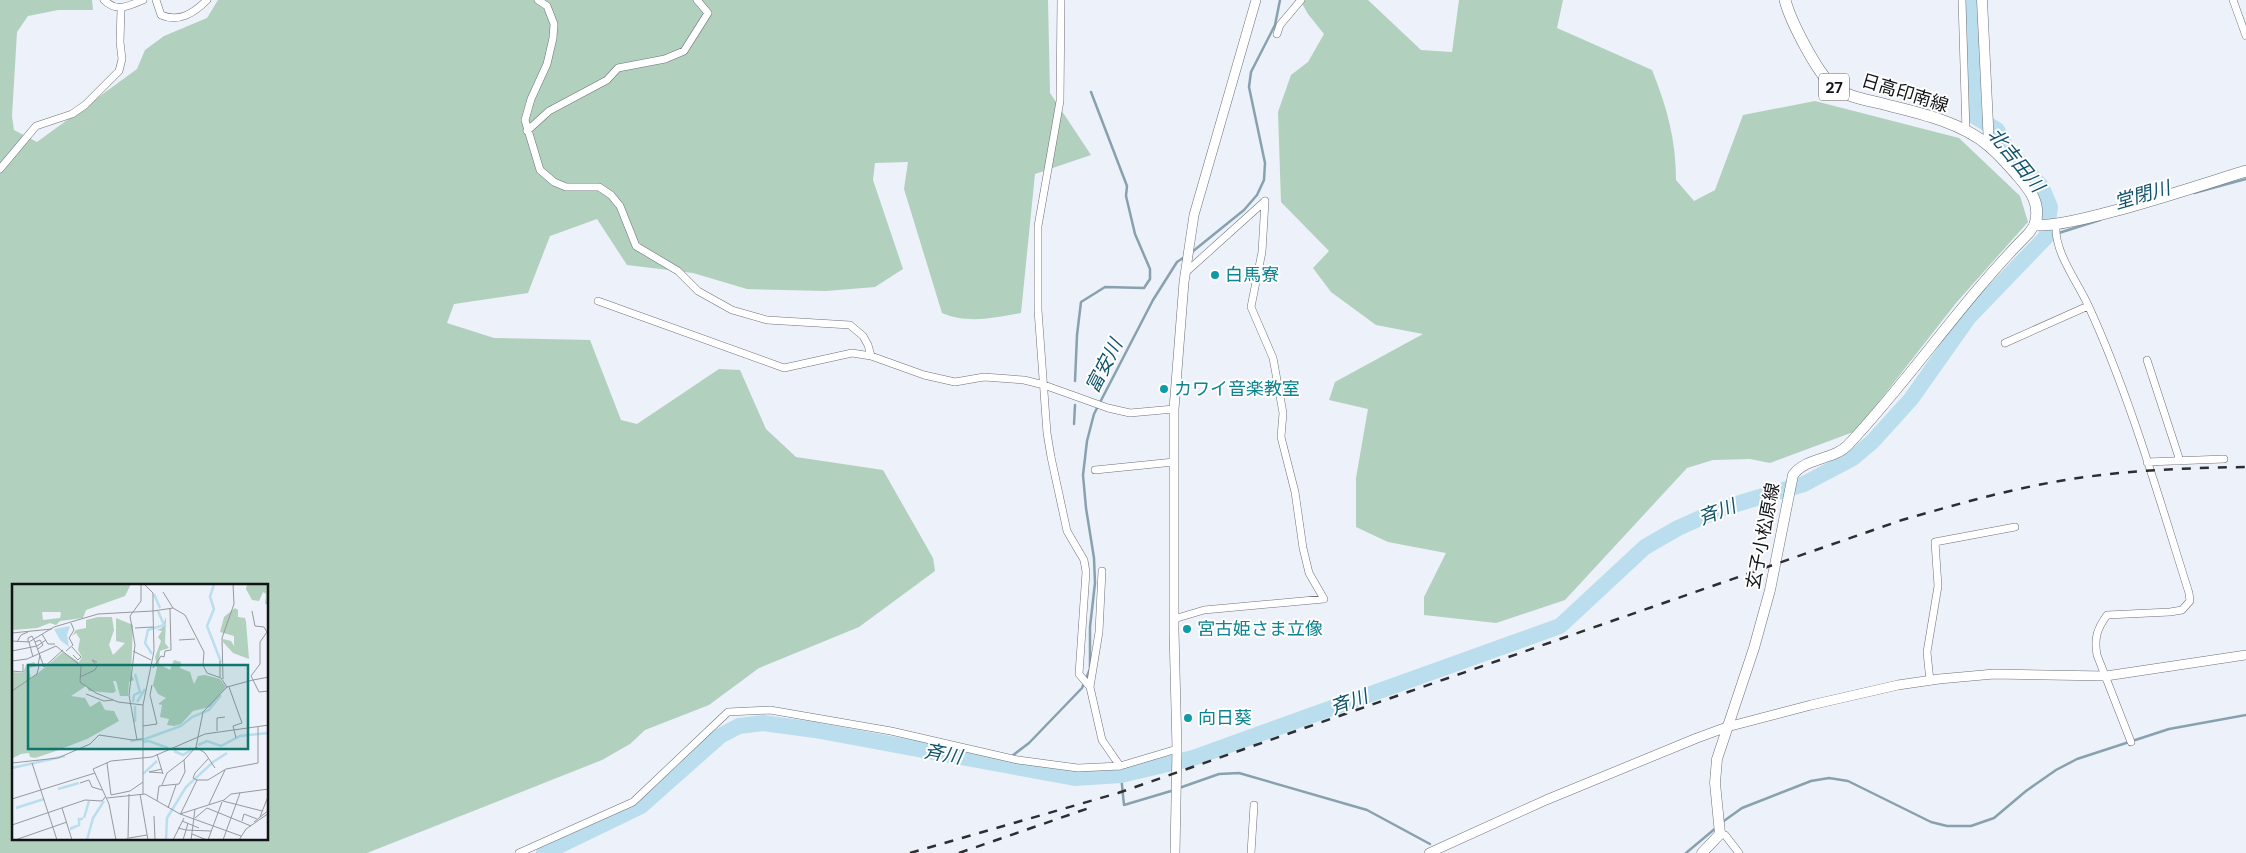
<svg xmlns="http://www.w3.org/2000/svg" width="2246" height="853" viewBox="0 0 2246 853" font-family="'DM Sans','Noto Sans JP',sans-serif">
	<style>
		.green { fill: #b1d0bd; fill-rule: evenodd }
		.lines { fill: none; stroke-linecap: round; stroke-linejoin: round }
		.stream { stroke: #88a1ae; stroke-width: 2.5 }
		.river { stroke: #badeee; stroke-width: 16 }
		.minor-casing { stroke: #6e7179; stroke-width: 8 }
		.tertiary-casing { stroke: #6e7179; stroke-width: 10 }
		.secondary-casing { stroke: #6e7179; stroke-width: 11 }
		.primary-casing { stroke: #6e7179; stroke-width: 12 }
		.minor { stroke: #fff; stroke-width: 7 }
		.tertiary { stroke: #fff; stroke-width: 9 }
		.secondary { stroke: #fff; stroke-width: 10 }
		.primary { stroke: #fff; stroke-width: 11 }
		.rail { stroke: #2d2e32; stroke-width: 2.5; stroke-dasharray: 9 9; stroke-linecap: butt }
		.culture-dot { fill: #0f9aa8; stroke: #fff; stroke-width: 2 }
		.labels { text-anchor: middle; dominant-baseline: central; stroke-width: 4; stroke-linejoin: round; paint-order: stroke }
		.shield { fill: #fff; stroke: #5a5a5d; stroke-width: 1 }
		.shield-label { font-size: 16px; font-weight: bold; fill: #131417 }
		.street-label { font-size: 18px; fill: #131417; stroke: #fff }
		.culture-label { font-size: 18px; fill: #0d838f; stroke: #fff; text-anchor: start }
		.water-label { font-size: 19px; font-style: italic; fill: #0e536b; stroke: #fff }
		.inset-river { fill: none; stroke: #badeee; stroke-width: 2.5 }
		.inset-road { fill: none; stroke: #96999f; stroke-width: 1 }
		.view { fill: #0f766e; fill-opacity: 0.15; stroke: #0f766e; stroke-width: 2.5 }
		.inset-edge { fill: none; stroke: #131417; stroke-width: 2.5 }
	</style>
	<rect width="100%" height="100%" fill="#edf1f9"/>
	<path class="green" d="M0 0H92L93 10H58L28 16 17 32 12 116 14 130 37 142 137 69 145 50 164 36 207 18 218 0H1048L1050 93 1091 155 1035 174 1021 313C993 318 968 324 942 313L904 189 908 162 875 163 873 180 903 269 875 287 826 291 747 289 693 273 627 265 597 219 550 236 528 293 454 304 447 323 494 338 590 340 621 420 637 424 719 369 740 370 766 429 796 457 883 470 933 558 935 571 859 627 759 668 709 705 645 730 630 744 602 760 367 853H0ZM14 586H268V839H14Z
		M1300 0H1368L1421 50 1452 52 1459 0H1563L1557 28 1652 70C1667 107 1676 140 1676 180L1694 201 1715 190 1743 115 1815 101 1959 138 2020 196 2028 222 1956 303 1856 431 1770 463 1750 459 1713 460 1687 468 1565 600 1496 623 1424 615V597L1446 553 1388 542 1356 527V478L1368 409 1329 400 1335 382 1423 334 1376 325 1331 292 1313 268 1329 251 1281 202 1278 112 1291 75 1308 62 1324 34 1308 14Z"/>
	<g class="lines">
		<path class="stream" d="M2194 193 2246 179
			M2046 237 2100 220
			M1192 252 1244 210 1257 195 1264 180 1265 163 1249 87 1251 72 1275 25 1280 0
			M1075 381 1077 335 1081 302 1105 287 1144 288 1150 279V269L1135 234 1126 196 1127 186 1091 92
			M1074 424 1075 405
			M1012 756 1029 743 1082 688 1090 669V627L1095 583 1094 558 1086 508 1083 475 1087 441 1094 414 1153 300 1177 262 1186 256
			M1002 764 1007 760
			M1121 775 1124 805 1171 791
			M1182 787 1219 774 1239 773 1367 810 1430 844
			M1721 823 1742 808 1811 781 1829 778 1848 781 1931 822 1947 826H1971L1994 818 2026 791 2056 770 2077 759 2169 729 2246 715
			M1686 853 1717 827"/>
		<path class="river" d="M544 853 641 806 720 736 739 726 763 723 815 730 1075 778 1121 775 1193 758 1560 626 1645 547 1678 528 1723 508 1804 484 1853 458 1872 442 1911 399 1969 317 2046 237 2050 207 2041 186 2006 147 1997 130 1974 116 1970 0"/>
		<g class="minor-casing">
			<path id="minor" d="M104 0C117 13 128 6 143 0
				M156 0 161 15C179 23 194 13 207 0
				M538 0 547 6 554 24 553 38 547 64 531 99 525 120 540 170 554 182 566 187H599L611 195 620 206 636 246 678 271 698 291 732 310 767 320 850 325 863 336 868 345 871 356
				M1061 0 1060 101 1038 226V310L1047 433 1051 457 1067 531 1084 560 1086 572 1079 674 1090 687
				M1962 0 1966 132
				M2233 0 2246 36
				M1277 34 1280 25 1301 0
				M527 131 549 111 607 80 618 68 665 59 684 51 708 13 697 0
				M0 169 36 126 72 114 85 105 119 71 122 59 120 42 121 9
				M2056 225C2054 252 2077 281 2088 305 2130 396 2159 498 2189 593L2190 601 2182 610 2170 612 2107 615C2097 629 2094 638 2097 655L2131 742
				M1185 273 1265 201
				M598 301 784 368 852 353 871 356 924 375 955 382 984 377 1024 380 1044 385 1108 408 1130 413 1174 409
				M2005 343 2088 306
				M2147 360 2180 461
				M2147 462 2224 459
				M1095 470 1174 462
				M1102 571 1099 632 1090 687 1102 740 1120 766
				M1174 619 1204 610 1324 599 1309 573 1303 548 1295 492 1281 437 1283 413 1273 358 1251 307 1262 252 1265 201
				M1930 681 1927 652 1938 586 1935 542 2015 527
				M1720 834 1725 835 1739 853
				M519 853 633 802 728 712 770 710 891 731 1018 760 1078 768 1120 766 1177 749
				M1251 853 1254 805"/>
		</g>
		<g class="tertiary-casing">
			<path id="tertiary" d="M1175 853 1177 749 1174 631V409L1184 282 1194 215 1256 0
				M1429 853 1546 800 1697 738 1727 727 1811 705 1898 685 1939 679 1994 674 2106 676 2246 655"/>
		</g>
		<g class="secondary-casing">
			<path id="secondary" d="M1982 0 1989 145
				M1702 853 1720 834 1715 783 1717 759 1754 648 1770 590 1793 475C1806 457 1834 460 1848 445 1912 377 1963 299 2029 233L2035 224"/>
		</g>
		<g class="primary-casing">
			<path id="primary" d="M1785 0C1790 20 1817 73 1833 86 1848 98 1869 100 1887 105 1920 113 1963 123 1989 146 2000 155 2009 166 2018 176 2031 191 2041 204 2035 224 2059 233 2212 181 2246 171"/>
		</g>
		<use href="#minor" class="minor"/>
		<use href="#tertiary" class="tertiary"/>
		<use href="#secondary" class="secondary"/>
		<use href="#primary" class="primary"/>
		<path class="rail" d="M910 853 1118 793 1902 520C1948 507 1992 494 2038 485 2107 471 2177 468 2246 467
			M959 853 1089 808"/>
	</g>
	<g class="culture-dot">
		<circle cx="1215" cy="275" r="5"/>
		<circle cx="1164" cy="389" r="5"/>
		<circle cx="1187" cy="629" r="5"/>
		<circle cx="1188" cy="718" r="5"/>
	</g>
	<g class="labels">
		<rect class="shield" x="1819" y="73.5" width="30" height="27" rx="4"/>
		<g class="shield-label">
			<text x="1834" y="87">27</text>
		</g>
		<g class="street-label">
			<text transform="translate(1905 93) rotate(17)">日高印南線</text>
			<text transform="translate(1763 536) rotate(-79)">玄子小松原線</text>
		</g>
		<g class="culture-label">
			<text x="1225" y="275">白馬寮</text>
			<text x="1174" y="389">カワイ音楽教室</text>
			<text x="1197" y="629">宮古姫さま立像</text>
			<text x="1198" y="718">向日葵</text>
		</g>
		<g class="water-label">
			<text transform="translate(2016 160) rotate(51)">北吉田川</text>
			<text transform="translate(2142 195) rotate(-16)">堂閉川</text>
			<text transform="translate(1104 366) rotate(-63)">富安川</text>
			<text transform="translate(1717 512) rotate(-21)">斉川</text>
			<text transform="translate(1349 702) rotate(-20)">斉川</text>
			<text transform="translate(943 754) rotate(10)">斉川</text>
		</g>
	</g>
	<g transform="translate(12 584)">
		<rect width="256" height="256" fill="#edf1f9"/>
		<path d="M0 0H119L113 12 74 26 71 34 48 37 44 41 38 39 25 44 0 46ZM30 28H48L49 29 48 34 31 36ZM235 0H256V21L253 20 254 10 251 8 247 17 240 16 234 5ZM223 24 226 26V33L233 34 234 38 237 75 221 69 211 58V55L219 57 222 62V52L208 48 212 33ZM86 33H100L102 46 97 61 101 71 113 59 104 57V34L121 41 119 90 122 96 117 98 116 112H108L104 97H101L104 107 101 109 77 107 74 102 59 112 73 114 78 123 88 117 93 126 102 127 107 137 75 155 41 168 23 174 18 173 17 169 9 170 1 174 0 88 11 89 14 81 22 78 25 82 17 84 19 95 51 68 67 78 70 73 66 66 68 55 64 49 60 52 64 46 74 44V36ZM154 33 153 59 157 64 148 67 147 80 158 86 162 76 169 78 168 84 178 88 182 100 186 92 193 91 208 95 214 103 198 123 181 127 169 140 162 142 155 141 157 135 148 133 150 121 146 120 154 114 146 110 141 101 145 84 143 73 149 57 146 53 150 47 145 46 150 44Z" fill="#b1d0bd" fill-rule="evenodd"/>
		<path d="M58 42 55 51 57 63 48 56 42 45Z" fill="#badeee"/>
		<path class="inset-river" d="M202 0 198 13 202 25 195 42 209 78M142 10 148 24M140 70 133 59 136 46 152 41 146 27M121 118 122 111 128 108 123 90M125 118 133 105M123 122V138M118 157 133 155 169 142 180 133 197 126 209 111M131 158 137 157 156 164M186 161 195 157 209 162 228 152 257 149M162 167 171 171 179 166M0 184 53 172M131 190 145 177M46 205 67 199M4 224 32 215M72 234 77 217M58 245 67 241V235H71M75 256 81 234 92 217M154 256 155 234 174 203 201 178 215 169"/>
		<path class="inset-road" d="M132 0 141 9V27L161 24 173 31 192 68 191 81 195 89 209 94 215 103 241 96 247 108 257 107M151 8 161 24M240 27 243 42 252 43 255 48 248 58V80L239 92 241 96 257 93M123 44 141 43M0 49 40 45M30 50 36 60H43M167 56 183 55M0 57 17 58 42 43 86 30 141 27 142 67 131 121V210M5 58 9 51 16 48M16 58V54L20 52 23 58 28 56 31 61 26 65M17 58 21 73M23 58 32 83 51 66M60 63 69 73 66 76 61 71M0 67 25 62 34 56M54 67 61 61 57 54 62 46 59 39M121 67 139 76M28 71 26 81 34 80M0 77 15 75 44 62 69 82 68 98 84 109 106 118 131 121M208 77V93M141 84 149 72 152 73 153 67 159 66 158 25M0 87 11 88V80M68 93 83 86 85 82 80 76 85 78M211 95 210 54 222 20 221 0M217 103 230 139 221 142 224 154M0 107 25 90 27 82M74 110 92 117 101 116M131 142 145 140 138 111 140 101M205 147V134L213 133M125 156 117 111 123 61 118 32 129 17V0M184 163 193 169 203 184M145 170 151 190M0 179 46 174 78 160 87 151 121 156 130 155M20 179 45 256M95 179 99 211 118 207 131 198M81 185 99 177 140 173 193 150 257 141M81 185 97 220 104 256M150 185 137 188 151 189M185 196H196L214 185 246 179V143M68 199 77 196 80 203 90 206M150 201 155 189 172 176M128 210 136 256M95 214 133 210 168 230 212 216 219 210 257 205M0 215 83 189M145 217 147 202 167 200 173 188 172 176 184 163 191 128 215 103M211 217 250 227M197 220 213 186M50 224 60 256M156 224 164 201M195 224 239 242M169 229 185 196 181 194 183 189 197 174M168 230 229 252M142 232 143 256M248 233 257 210M183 234 195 224M170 237 187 244M230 237 232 230 245 235M242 238 257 226M0 241 73 216 90 217 94 212M166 244 174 246 176 239M180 250 195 256M117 254 135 251M3 256 55 238M109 256 116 255 117 210M161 256 172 234M171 256 174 246 199 247M179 256 183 225M196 256 210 218M211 256 228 209M227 256 234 245 257 229"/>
		<path class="view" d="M16 81H236V165H16Z"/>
		<rect width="256" height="256" class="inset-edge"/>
	</g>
</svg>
